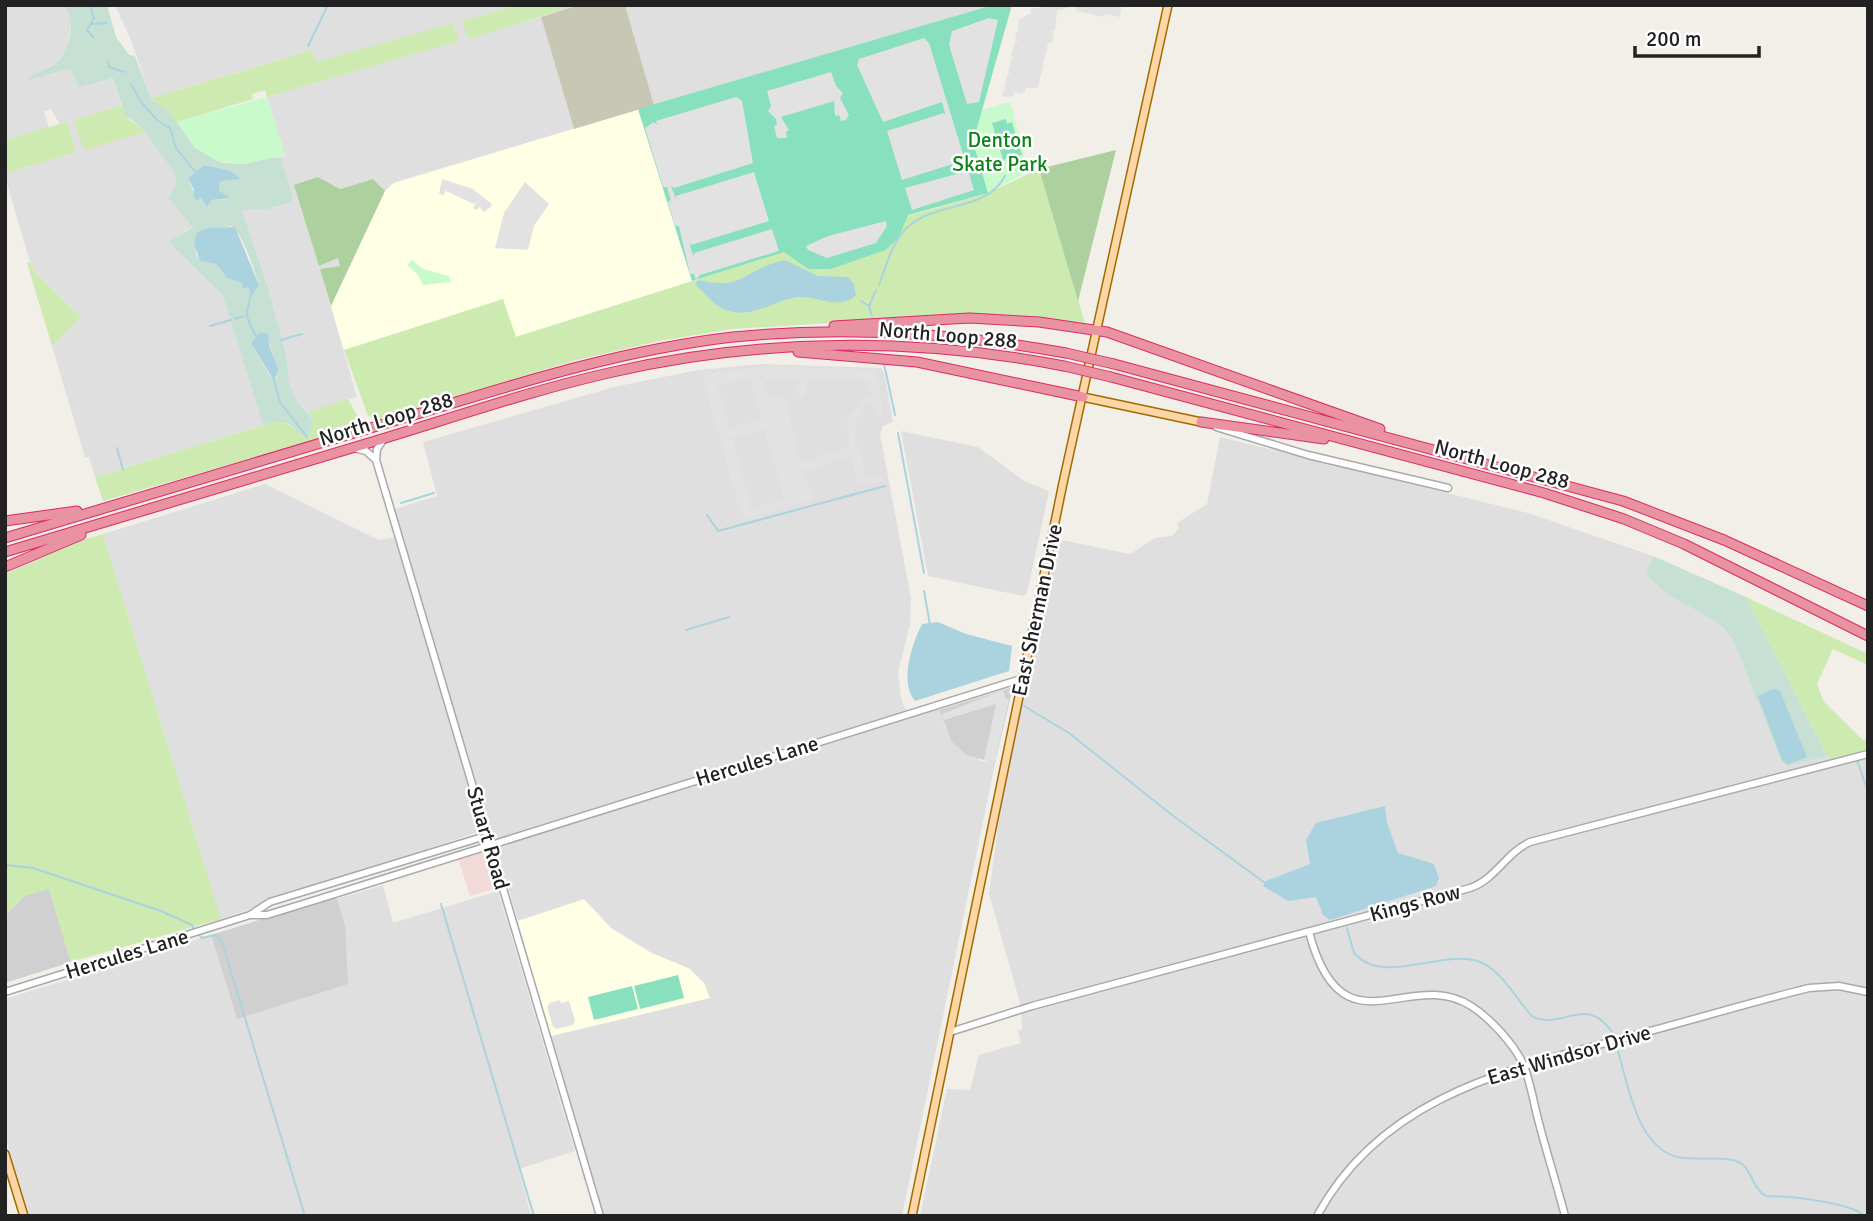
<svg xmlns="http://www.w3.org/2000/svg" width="1873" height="1221" viewBox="0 0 1873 1221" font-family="Signika,sans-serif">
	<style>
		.residential { fill: #e0dfdf }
		.commercial { fill: #f2dad9 }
		.education { fill: #ffffe5 }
		.religious { fill: #d0d0d0 }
		.construction { fill: #c7c7b4 }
		.grass { fill: #cdebb0 }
		.forest { fill: #add19e }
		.wetland { fill: #c6e0d4; fill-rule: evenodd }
		.park { fill: #c8facc }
		.pitch { fill: #88e0be }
		.parking { fill: #e2e2e2; fill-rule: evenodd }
		.water { fill: #aad3df }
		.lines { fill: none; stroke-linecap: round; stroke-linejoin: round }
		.stream { stroke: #aad3df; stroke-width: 2 }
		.minor-casing { stroke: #a9a9a9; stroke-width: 9 }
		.major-casing { stroke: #a06b00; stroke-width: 10 }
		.highway-casing { stroke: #dc2a67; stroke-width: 11 }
		.minor { stroke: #fff; stroke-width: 6 }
		.major { stroke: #fcd6a4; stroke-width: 7 }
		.highway { stroke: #e892a2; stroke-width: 9 }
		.highway-bridge-casing { stroke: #dc2a67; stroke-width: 11; stroke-linecap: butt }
		.highway-bridge { stroke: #e892a2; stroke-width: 9 }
		.labels { text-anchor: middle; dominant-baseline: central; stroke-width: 5; stroke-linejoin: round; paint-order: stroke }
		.park-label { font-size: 21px; fill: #0c8416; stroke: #fff }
		.street-label { font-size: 21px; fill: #222; stroke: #fff }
	</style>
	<rect width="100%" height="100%" fill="#f2efe9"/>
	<path class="residential" d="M5 5H64L71 16 69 46 58 61 27 81 72 67 78 88 113 78 121 106 75 120 85 149 145 132 173 171 178 183 168 198 188 218 193 227 183 232 213 285 223 296 263 425 95 477 89 457H85L52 346 81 317 37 274 30 262 5 177V174L76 152 49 106 50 110 44 111 49 128 5 140Z
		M115 5H519L463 21 467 38 541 17 574 129 395 182 385 191 373 179 339 189 333 184 319 266 338 257 340 266 320 269 357 397 307 412 298 403 288 382 286 354 267 282 242 210 272 208 291 202 293 198 281 157 285 155 267 97 458 41 453 24 315 63 311 50 151 98 131 40Z
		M625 5H993L654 105Z
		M762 364 881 368 884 373 893 422 883 426 880 434 911 598 910 625 898 673 901 697 907 714 937 704 945 727 981 761 995 763 902 1216H604L551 1036 710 998 684 966 654 954 611 928 584 900 518 921 504 873 500 874 400 536 395 509 437 496 423 442 614 387 698 370Z
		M901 431 978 447 1024 481 1049 491 1027 593 1023 596 928 576Z
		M1220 437 1528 513 1653 556 1645 574 1668 595 1717 622 1733 639 1783 763 1789 765 1822 756H1827L1831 764 1868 754V1216H920L947 1089 970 1090 979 1055 1021 1043 1018 1031 1022 1029 1021 1006 989 894 1010 738 1052 538 1130 554 1155 538 1172 536 1179 528 1177 523 1207 504Z
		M265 484 379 540 397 537 481 831 221 919 103 534Z
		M383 885 393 923 498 891 575 1151 519 1169 531 1216H30L5 1137V999L211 935 237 1019 345 924 337 899Z"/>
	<path class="commercial" d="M484 850 488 853 498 888 470 896 458 858Z"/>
	<path class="education" d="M638 109 692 281 515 337 503 300 344 350 331 306 385 191 392 184Z
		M584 899 611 928 649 952 690 969 704 983 710 998 551 1036 518 921Z"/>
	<path class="religious" d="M1013 687 995 763 967 755 952 742 939 710Z
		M49 888 71 962 5 983V916L24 896Z
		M336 896 345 924 348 984 237 1019 211 935Z"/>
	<path class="construction" d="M578 5H625L654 105 574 129 541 17Z"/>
	<path class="grass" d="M519 5H578L468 39 462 21Z
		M453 23 459 41 267 97 265 90 252 94 253 99 177 122 151 98 312 50 316 62Z
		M121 106 130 120 145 132 84 150 74 120Z
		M67 122 76 152 5 174V140Z
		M1039 169 1085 323 980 314 733 329 659 341 573 361 380 420 368 416 344 350 503 299 516 337 784 252 808 269H831L886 250 899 237 907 216 988 193Z
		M30 262 37 274 81 317 52 346 27 263Z
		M348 399 358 417 356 425 350 430 103 501 95 477 280 420C290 425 299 433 309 435L313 418 307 412Z
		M103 534 221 919 71 962 49 889 24 896 5 916V574L80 541Z
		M1746 597 1868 654V665L1833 649 1817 684 1824 702 1863 740 1868 739V754L1831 764Z"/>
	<path class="forest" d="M1116 150 1078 301 1039 169Z
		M318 177 340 189 373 179 385 191 331 306 320 269 340 266 338 258 319 266 294 185Z"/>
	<path class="wetland" d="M64 5H107L116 37 129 55 135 56 115 5 152 100 170 112 195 148 223 163 245 164 254 159 281 157 293 198 291 202 268 209 242 210 267 283 286 354 289 383 298 403 314 420 309 435 305 438C287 422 287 418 263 425L223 296 169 242 193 227 168 198 177 183 173 171 145 132 124 113 113 78 78 88 71 68 26 81C33 72 49 70 58 61 72 47 75 22 64 5ZM204 165 229 170 241 179 220 180 219 191 228 199 212 200 207 207 201 198 197 201 188 178ZM231 226C242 231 255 272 259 285L252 296 248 287 244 290 241 282 225 276 216 264 202 261 196 255 197 232ZM260 332 267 340 279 370 276 379 270 376 251 343Z
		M1653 556 1746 597 1827 756 1789 765 1782 762 1733 639 1717 622 1668 595 1645 574Z"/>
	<path class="park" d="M267 97 285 155 245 164 219 162 195 148 177 122Z
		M1010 102 1029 171 988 193 973 142 982 110Z
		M412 260 423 269 449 276 451 282 423 285 418 275 407 265Z"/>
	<path class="pitch" d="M993 5H1012L973 142 988 193 908 215 899 237 886 250 831 269H808L784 252 692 281 638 109Z
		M1006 119 1007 124 1012 122 1022 155 1003 160 992 123Z
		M678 975 684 998 640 1009 634 986Z
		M632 986 638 1009 594 1020 588 997Z"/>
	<path class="parking" d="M1058 5H1122L1120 17 1105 14 1104 17 1091 14V10L1089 14 1076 11V7L1072 6 1057 11 1055 31H1051L1054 33 1052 43H1048L1038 88H1026L1025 92 1019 94 1013 91 1014 96 1002 97 1004 90H1007L1004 89 1007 75H1011L1008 73 1011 58H1015L1011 56 1015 41H1019L1015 39 1017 31H1021L1017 29 1019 20 1031 13 1030 9Z
		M989 18 998 20 979 102 967 104 949 45 952 31Z
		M924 38 929 43 974 190 912 210 905 188 964 172 959 158V162L902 180 887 131 944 113 946 116 942 102 883 122 857 65 859 59Z
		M831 72 836 86 843 93 840 98 849 115 846 120 841 121 839 115 835 116 834 101 781 117 789 130 786 132 787 138H777L774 126 777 125 776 119 768 111 771 106 767 91Z
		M736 97 742 101 753 163 674 188 671 186 676 199V196L754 172 769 221 691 245 689 243 694 257V253L772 229 779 251 700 275 696 280 694 274H690L679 226H675L668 202 671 200 667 187H663L645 128 654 122 657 125 656 121Z
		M442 179 473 189 492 204 491 207 484 212 480 208 481 205 477 210 473 208 477 201 474 204 446 191V188L444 195 439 194Z
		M525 182 549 204 534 226 528 250 495 248 504 213Z
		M886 221 887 226 876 243 827 258 808 250 806 246 828 236Z
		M770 366 771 370 772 366 790 367V370L791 367 809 368V371L810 368H827L828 372 829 368 846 369 847 373 848 369 865 370V374L866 370 875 371 881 392 878 393 882 401 883 417 876 414 874 404H867L855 422V439L856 446H860L863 464 860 466H863L865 475 862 477 883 475 884 481 855 484 856 475 851 456 822 466 821 463 820 467 806 471 804 468 800 471 804 472 809 489 805 490H809L812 500 743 520 744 513H740L737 501 740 500H737L735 490 737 489H734L729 473 732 471H729L724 454 727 453H724L720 441 724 440 718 434 722 432 717 428 720 426H716L712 410 715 408H711L708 393 710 391 707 392 703 375 706 374 704 369 709 368 714 375V372L723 371 724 374V371L741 369 742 372 743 369 760 367 761 370 762 367ZM764 375V379H771L772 375 773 379H787L788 375 789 379 796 380 798 377 796 394 804 398 808 381 805 380 808 377 809 380 827 381V377L828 381 869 380 872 395 862 401 856 410 853 408 846 420 850 449 847 447 834 451V454L832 451 819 455 820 458 799 462 792 430 788 429 792 428 787 411H783L787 410 784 398 778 396 770 399V402L765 400 768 397 763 381 760 380ZM749 377 754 380 751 382 756 398 759 397 756 400 764 419 746 423V426L744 423 731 427 729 430 726 428 729 426 728 421H724L727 420 723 403H719L722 401 718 385 714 383 718 380 719 384 733 382 734 379V382L749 380ZM763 427 768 429 765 431 769 447H773L770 449 775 466H778L775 468 780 485H783L780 486 784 499 787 500 784 503 783 500 769 504 768 508 767 504 752 508 751 512 748 509 751 507 748 494H744L747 492 743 476H739L742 474 738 458H734L737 456 733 440 729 439 733 435 734 438 748 435V431L749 434 763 430Z
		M1003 690 1006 699H1009L995 762 984 760 996 704 944 720 942 714Z
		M560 1000 561 1003 569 1001 575 1020 573 1025 557 1029 553 1027 547 1007 550 1003Z"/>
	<path class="water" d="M204 165 229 170 241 179 220 181 219 191 230 198 212 200 207 207 201 198 197 201 193 196 194 190 188 178Z
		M235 227 259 285 252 296 248 287 244 290 241 282 227 278 216 264 200 261 194 243 197 232 209 228Z
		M785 260 818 276 848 277 854 284 856 295C841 310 821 298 803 297 780 296 760 316 734 312 717 310 706 295 695 284L699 280C745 291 743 269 785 260Z
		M260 332 268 334 269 346 279 370 274 381 251 343Z
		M938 622 966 634 1012 646 1009 671 915 701C899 682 912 644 922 624Z
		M1774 689 1780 691 1807 757 1787 765 1782 760 1758 696Z
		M1385 806 1387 823 1398 853 1434 864 1439 878 1436 886 1330 920 1323 915 1316 897 1288 901 1263 886 1266 881 1310 864 1306 840 1316 823Z"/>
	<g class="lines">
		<path class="stream" d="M90 5 94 18 87 30 93 37
			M91 24 106 23
			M308 46 328 5
			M108 62 109 67 124 72
			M131 84 141 102 158 121 170 128 176 148 196 173
			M879 285C886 266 893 239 909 226 937 201 986 212 1005 176
			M251 294C245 318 245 315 256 336
			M861 301 869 306
			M872 316 869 306 876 290
			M235 319 244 316
			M210 326 231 320
			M281 340 302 334
			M884 364 895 415
			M274 380 280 402 307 437
			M898 433 924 573
			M117 448 123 470
			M401 503 434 493
			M707 515 718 531 885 486
			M924 591 930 625
			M686 630 729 617
			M1024 706 1069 733 1172 815 1265 883
			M1857 760 1868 792
			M5 865 33 868 161 911 192 925 194 929
			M441 904 534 1216
			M1347 928 1354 953C1384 987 1442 948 1480 962 1502 970 1517 1001 1533 1017 1563 1030 1586 994 1612 1032
			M199 935 202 938 215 935 221 939 305 1216
			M1617 1048C1628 1083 1636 1146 1677 1157 1696 1161 1717 1156 1736 1161 1752 1166 1751 1188 1766 1196 1786 1196 1852 1202 1864 1216"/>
		<g class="minor-casing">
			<path id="minor" d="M1216 427 1308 455 1448 488
				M383 440 377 449 376 460 600 1216
				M354 448 366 451 376 460
				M250 915H267L322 898 1024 678
				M1309 932C1342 1057 1409 966 1471 1006 1490 1018 1515 1045 1524 1066 1531 1084 1534 1105 1539 1123 1547 1154 1557 1185 1565 1216
				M5 992 250 915 270 902 479 838 488 843
				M950 1032 1032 1006 1470 888C1496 879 1506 853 1530 842L1868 754
				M1317 1216C1383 1094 1512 1069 1635 1035 1693 1020 1751 1002 1809 988L1839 986 1868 992"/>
		</g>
		<g class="major-casing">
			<path id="major" d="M1083 397 1201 422
				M5 1154 24 1216
				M912 1216 1063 483 1168 5"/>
		</g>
		<g class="highway-casing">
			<path id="highway" d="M834 326 969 318 1039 322 1107 332 1380 429
				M798 352 917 362 1083 397
				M1114 364 1623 501 1724 540 1868 606
				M1111 377 1544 493 1624 519 1684 544 1868 636
				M1201 422 1324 439
				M5 521 77 511
				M5 538C138 498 271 458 404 418 512 385 620 350 733 337 845 326 956 333 1066 353
				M5 552C128 516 250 479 372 442 452 418 532 390 613 372 761 338 915 337 1064 366
				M5 567 81 535"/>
		</g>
		<use href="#minor" class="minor"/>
		<use href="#major" class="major"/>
		<use href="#highway" class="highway"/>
		<g class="highway-bridge-casing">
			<path id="highway-bridge" d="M1066 353 1114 364
				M1064 366 1111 377"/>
		</g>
		<use href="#highway-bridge" class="highway-bridge"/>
	</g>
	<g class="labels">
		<g class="park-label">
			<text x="1000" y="140">Denton<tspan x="1000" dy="24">Skate Park</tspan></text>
		</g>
		<g class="street-label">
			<text transform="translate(948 335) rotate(5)">North Loop 288</text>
			<text transform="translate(386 419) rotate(-17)">North Loop 288</text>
			<text transform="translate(1502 464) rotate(15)">North Loop 288</text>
			<text transform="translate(1037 610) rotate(-78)">East Sherman Drive</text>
			<text transform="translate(757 761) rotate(-17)">Hercules Lane</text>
			<text transform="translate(488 838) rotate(74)">Stuart Road</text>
			<text transform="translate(1415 903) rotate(-15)">Kings Row</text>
			<text transform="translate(127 954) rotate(-17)">Hercules Lane</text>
			<text transform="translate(1569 1055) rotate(-16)">East Windsor Drive</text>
		</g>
	</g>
	<rect width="1873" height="1221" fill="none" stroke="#222222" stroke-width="14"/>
	<path d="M1635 46v10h124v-10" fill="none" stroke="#222222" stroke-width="3.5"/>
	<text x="1646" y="46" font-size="21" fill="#222222" stroke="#ffffff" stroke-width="5" paint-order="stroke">200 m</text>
</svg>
